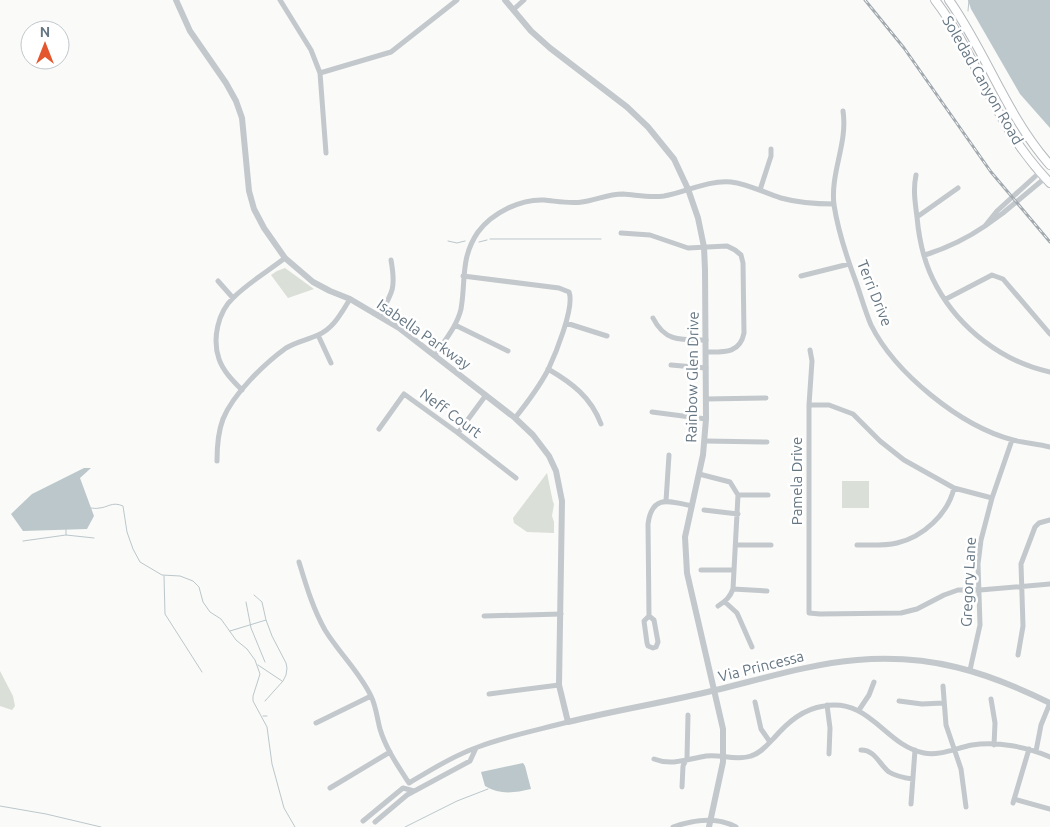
<svg xmlns="http://www.w3.org/2000/svg" width="1050" height="827" viewBox="0 0 1050 827" font-family="Ubuntu,sans-serif">
	<style>
		.green { fill: #dadfd7 }
		.water { fill: #bbc7cb }
		.lines { fill: none; stroke-linecap: round; stroke-linejoin: round }
		.stream { stroke: #bbc7cb; stroke-width: 1 }
		.primary-casing { stroke: #b5babe; stroke-width: 10 }
		.minor { stroke: #c3c8cc; stroke-width: 5 }
		.tertiary { stroke: #c3c8cc; stroke-width: 6 }
		.primary { stroke: #fff; stroke-width: 8 }
		.rail-casing { stroke: #a2aab0; stroke-width: 3 }
		.rail { stroke: #fff; stroke-width: 1; stroke-dasharray: 4; stroke-linecap: butt }
		.labels { text-anchor: middle; dominant-baseline: central; stroke-width: 5; stroke-linejoin: round; paint-order: stroke }
		.street-label { font-size: 15px; fill: #657683; stroke: #fff }
	</style>
	<rect width="100%" height="100%" fill="#fafaf8"/>
	<path class="green" d="M285 268 314 289 288 298 271 275 277 271Z
		M547 473 553 502 554 504 552 516 554 522V533L527 532 514 523 513 518Z
		M842 481H869V508H842Z
		M0 671 13 696 15 706 12 710 0 706Z"/>
	<path class="water" d="M968 0H1050V128L1020 94 971 9Z
		M84 468H91L80 478 94 516 87 529 23 531 11 514 32 494Z
		M523 763 525 766 531 789C514 793 500 795 485 786L481 772Z"/>
	<g class="lines">
		<path class="stream" d="M968 11 969 0
			M490 239H601
			M448 241 457 243 465 241
			M479 242 487 240
			M91 508C93 508 96 509 99 508 107 508 112 501 123 506L127 532 133 549 140 562 162 575 180 576 193 581 199 587 203 602 210 612 221 619 236 640 247 649 255 660 260 674 253 696V701L267 727 272 764 284 808 295 827
			M66 528V535L94 538
			M23 541 66 535
			M164 576 165 614 202 672
			M254 595 262 602 266 620
			M246 602 251 628 265 662
			M230 631 266 620 272 636 286 663 287 668 286 675 283 681 265 701
			M258 665 282 681
			M263 716H267
			M0 806 46 814 101 827
			M405 827 457 801 488 789"/>
		<g class="primary-casing">
			<path id="primary" d="M935 0C961 34 978 74 998 111 1012 137 1030 162 1050 183
				M949 0C987 54 1006 115 1050 165"/>
		</g>
		<path class="minor" d="M280 0 311 50 320 73 326 153
			M513 10 524 0
			M320 73 391 52 457 0
			M843 111C848 143 830 173 834 205 838 231 847 258 856 282 861 296 865 311 871 325 895 373 960 426 1013 440 1025 443 1038 444 1050 447
			M1040 172 997 211 985 226 1003 213 1045 178
			M916 175C913 189 915 202 917 217 919 240 925 266 937 287 960 329 1003 362 1050 372
			M760 190 771 156V149
			M917 217 958 188
			M621 233 650 235 688 248 727 246 735 250 741 255 743 263 744 333C740 354 723 352 706 352
			M925 255C947 248 966 239 985 226
			M463 276 559 288 569 292C575 307 555 355 548 370 539 387 527 403 515 418
			M801 276 849 264
			M218 281 233 298
			M946 299 992 275 1003 279 1050 334
			M379 316C393 292 396 288 391 260
			M653 318C665 342 681 340 706 340
			M566 323 607 336
			M455 325 508 351
			M318 335 331 363
			M810 350 812 361 809 405V613L820 614 901 613 917 609 944 595 958 590H980L1050 584
			M435 355C445 340 457 326 461 309 466 281 460 258 478 232 492 213 520 199 544 200 556 201 569 204 582 202 596 200 608 194 623 194 637 195 650 198 664 196 687 192 707 180 731 182 748 184 765 193 781 198 799 203 816 204 834 204
			M671 365 706 368
			M548 369C572 383 591 397 601 424
			M242 390C233 381 223 371 219 359 212 339 218 312 233 298 248 283 268 271 285 258
			M706 399 766 398
			M809 405H829L853 414 880 441 904 460 954 488 992 498
			M652 412 706 419
			M379 429 404 394 458 433 516 478
			M458 433 486 395
			M705 441 767 442
			M217 461C217 447 218 432 223 419 233 394 264 364 286 348 296 342 307 340 318 335 334 328 341 313 350 299
			M699 474 730 482 738 495 733 589C730 597 726 601 718 606
			M738 495H768
			M666 501 669 455
			M704 510 738 514
			M736 545H771
			M857 545C871 545 884 546 897 543 923 537 948 514 954 488
			M299 562C306 585 313 609 325 630 339 653 359 671 371 696 376 706 377 718 380 729 386 749 398 766 409 783 431 770 453 756 478 747 507 736 538 730 568 722
			M701 570H734
			M733 589 767 591
			M725 602 737 613 752 647
			M484 616 561 614
			M649 616 648 524C652 494 669 501 692 506
			M649 616 654 620 658 642 656 647 653 648 648 646 647 643 644 621Z
			M1018 655 1023 626 1021 564 1035 527 1039 523 1050 520
			M970 670 980 625 978 564 981 540 992 498 1012 440
			M943 686 946 725 961 769 966 807
			M489 694 559 685
			M991 699 995 723 994 745
			M899 701 922 704 943 703
			M755 702 761 729 770 742
			M827 705 830 728 829 754
			M859 710 869 695 874 682
			M316 723 371 696
			M861 750C875 750 879 764 889 772 897 777 905 778 913 779
			M1036 751 1041 725 1050 703
			M654 759C672 766 688 759 706 756 721 754 736 761 751 756 761 753 767 745 774 738 788 722 803 709 824 706 871 698 884 745 924 753 940 756 956 748 972 745 997 741 1028 747 1050 757
			M682 787 683 766 687 758 688 715
			M330 788 390 752
			M1014 799 1050 809
			M1013 803 1029 749
			M911 804 915 750
			M363 821 403 788 414 791
			M375 822 407 795 470 761 476 748
			M673 827C693 820 716 816 736 827"/>
		<path class="tertiary" d="M176 0 190 31 226 83 236 101 242 118 249 191 254 209 264 228 285 258 313 282 330 291 350 299 399 328 515 418 533 435 549 456 556 471 562 501 559 685 568 722C617 710 667 702 716 690 762 679 809 664 857 660 930 654 985 671 1050 703
			M505 0 531 31 550 48 627 107 648 127 674 159 688 189 698 218 704 247 705 270 706 419 703 455 685 537 687 573 723 729V762L709 827"/>
		<use href="#primary" class="primary"/>
		<g class="rail-casing">
			<path id="rail" d="M865 0 904 48 991 172 1050 242"/>
		</g>
		<use href="#rail" class="rail"/>
	</g>
	<g class="labels">
		<g class="street-label">
			<text transform="translate(983 80) rotate(60)">Soledad Canyon Road</text>
			<text transform="translate(875 293) rotate(68)">Terri Drive</text>
			<text transform="translate(424 334) rotate(35)">Isabella Parkway</text>
			<text transform="translate(692 377) rotate(-89)">Rainbow Glen Drive</text>
			<text transform="translate(451 413) rotate(36)">Neff Court</text>
			<text transform="translate(796 481) rotate(-90)">Pamela Drive</text>
			<text transform="translate(968 582) rotate(-87)">Gregory Lane</text>
			<text transform="translate(761 666) rotate(-14)">Via Princessa</text>
		</g>
	</g>
	<g transform="translate(45 45)"><circle r="24" fill="#ffffff" stroke="#c1c8cd"/>
	<path d="M0-4L9 19L0 12L-9 19Z" fill="#e4572e"/>
	<text y="-8" font-size="14" font-weight="bold" text-anchor="middle" fill="#657683">N</text>
	</g>
</svg>
